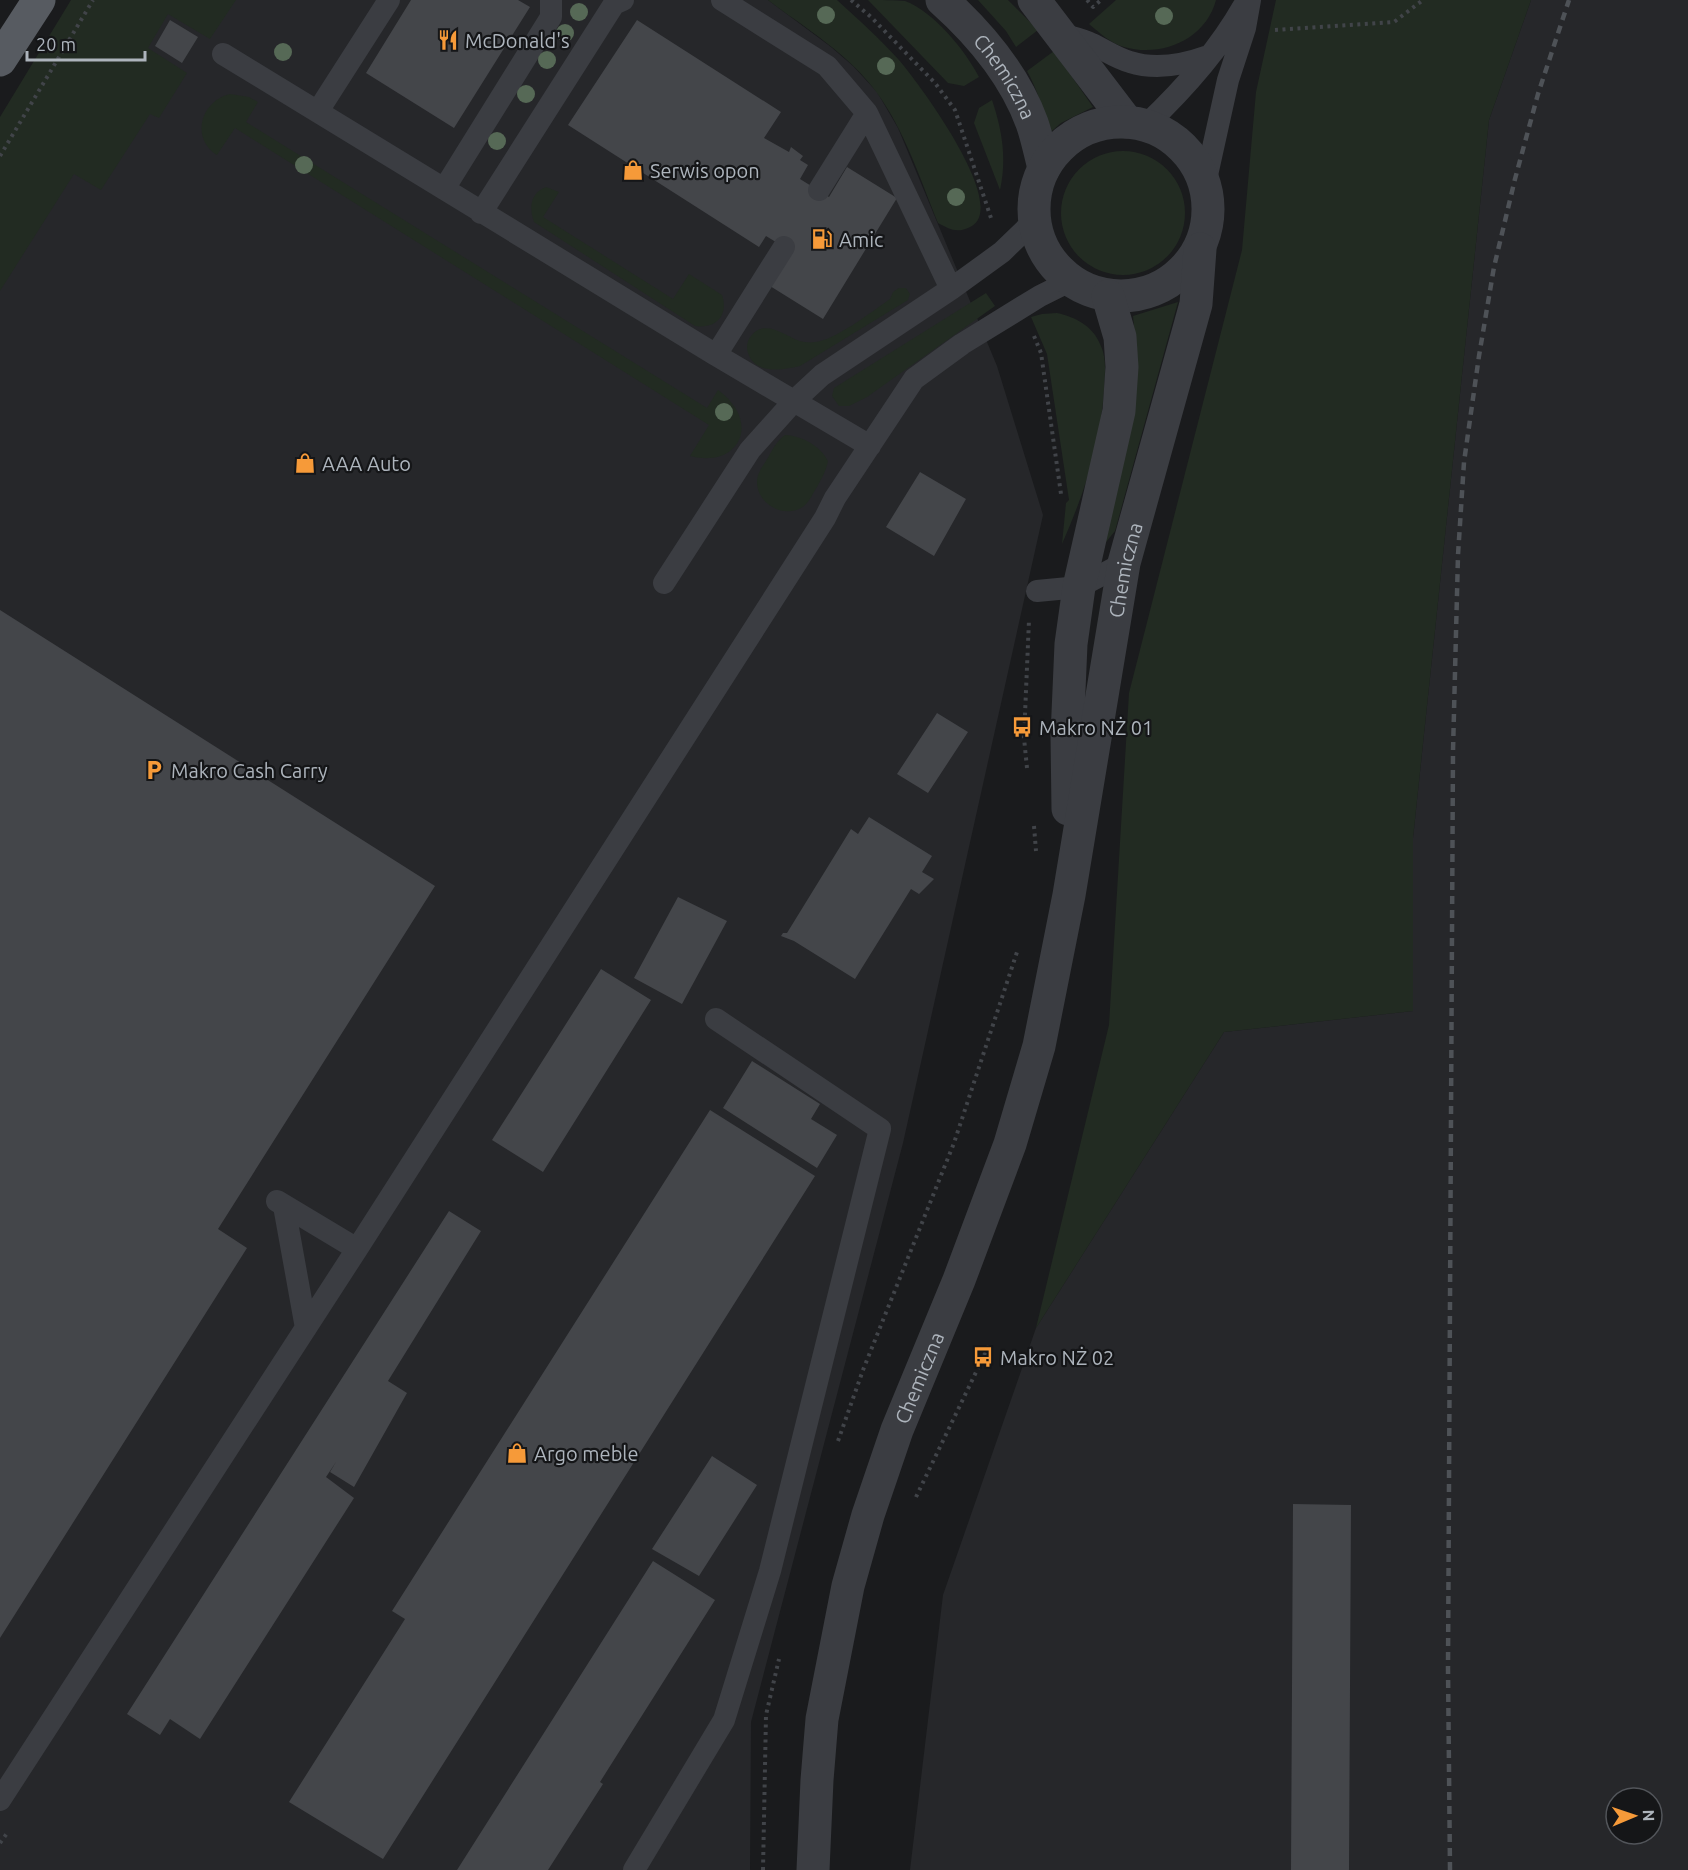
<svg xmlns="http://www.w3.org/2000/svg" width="1688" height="1870" viewBox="0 0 1688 1870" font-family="Ubuntu,sans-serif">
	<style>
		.built { fill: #26272a; fill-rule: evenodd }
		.green { fill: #222b22 }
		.building { fill: #44464a }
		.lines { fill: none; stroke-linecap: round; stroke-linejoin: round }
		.path { stroke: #414449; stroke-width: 4; stroke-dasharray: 3 4.5; stroke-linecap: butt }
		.lane { stroke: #3b3d42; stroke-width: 22 }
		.street { stroke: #3b3d42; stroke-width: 33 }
		.primary { stroke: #575b61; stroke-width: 33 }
		.rail { stroke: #4e5257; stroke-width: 4.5; stroke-dasharray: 8 6; stroke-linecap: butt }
		.tree { fill: #566956 }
		.labels { text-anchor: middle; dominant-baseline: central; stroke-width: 4.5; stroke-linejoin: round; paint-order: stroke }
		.poi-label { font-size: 20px; fill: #adb4bc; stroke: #151618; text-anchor: start }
		.street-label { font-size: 20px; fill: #adb4bc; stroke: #151618 }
	</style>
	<rect width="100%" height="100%" fill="#1a1b1d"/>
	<path class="built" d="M142 0H768L831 47 853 66 877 92 898 128 997 366 1043 515 903 1143 751 1722 750 1870H0V259Z
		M1531 0H1688V1870H910L943 1595 1036 1328 1224 1032 1413 1011V838L1489 120ZM1616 1798H1652V1834H1616Z"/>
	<path class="green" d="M71 0H236L210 39 168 14 148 48 187 73 159 118 150 114 101 190 74 174 0 291V117Z
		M768 0H837C858 19 880 39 899 60 917 81 1015 211 968 228 956 233 949 229 938 223 920 179 905 131 877 93 849 54 805 28 768 0Z
		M868 0C879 0 896 0 905 1 934 12 965 50 979 77L964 86 948 83Z
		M978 0H1008L1038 30 1016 47 1006 31Z
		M1116 0H1216C1206 39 1162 58 1124 47 1110 43 1100 33 1089 24Z
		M1276 0H1531L1489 120 1413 838V1011L1224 1032 1036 1328 1109 1025 1129 693 1242 250 1256 92Z
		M1054 51 1093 107 1061 123 1046 136C1045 112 1038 91 1027 71Z
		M230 94 249 97 258 102 246 122 707 408 718 390C763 423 738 469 690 456L709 425 235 128 217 155C190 138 201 101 230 94Z
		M992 100C1002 130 1007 158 1000 190L974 123 979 108Z
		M1061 213a62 62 0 1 1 124 0a62 62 0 1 1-124 0Z
		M546 187 559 192 543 217 673 299 689 274 722 295C729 315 716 329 695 326L534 222C529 208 530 193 546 187Z
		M899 288H906L910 294 908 300 800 366C783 370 755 375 748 353 746 347 747 341 751 336 764 319 783 334 797 340 801 342 810 343 815 342 834 341 873 311 890 299L893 292Z
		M986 293 995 306 867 397 849 406H839L832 396 834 388Z
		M1178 302 1115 531 1102 547 1136 346 1133 316Z
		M1057 313C1075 317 1093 326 1100 344 1107 358 1105 373 1104 389 1101 444 1084 494 1062 544L1066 503 1069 500 1047 354 1031 317 1042 314Z
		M785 435C803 436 820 446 828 461 826 471 822 478 817 487 813 493 810 501 804 506 785 520 757 504 757 482 757 474 762 467 766 461 772 451 776 441 785 435Z"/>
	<path class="building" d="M411 0H518L530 7 454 128 366 73Z
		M170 20 198 37 182 63 155 46Z
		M637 20 781 112 764 138 789 152 791 147 803 156 800 160 808 165 800 179 829 197 847 167 897 198 823 319 770 286 784 247 766 236 759 247 568 125Z
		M920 472 966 499 934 556 886 527Z
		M0 610 435 886 218 1229 247 1248 0 1638Z
		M937 713 968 732 928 793 897 774Z
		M869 817 932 856 922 872 934 879 919 894 911 889 855 979 794 941 781 936 783 933H787L851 829 858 834Z
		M678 897 727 921 682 1004 634 978Z
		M601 969 651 1000 543 1172 492 1140Z
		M752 1061 820 1104 811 1119 837 1135 817 1168 723 1108Z
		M710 1110 815 1176 383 1859 289 1802 405 1619 392 1611Z
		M449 1211 481 1231 388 1381 407 1393 354 1487 330 1472 336 1462 326 1477 354 1498 200 1739 170 1719 160 1735 127 1714Z
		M712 1456 757 1485 699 1576 652 1549Z
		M1293 1504 1351 1505 1349 1870H1291Z
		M653 1561 715 1600 600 1782 603 1784 548 1870H457Z"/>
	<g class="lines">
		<path class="path" d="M851 0 871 17 935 83 955 110 991 218
			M1087 0 1093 7 1101 0
			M1275 30 1394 22 1423 0
			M0 156 93 0
			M1034 336 1041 353 1061 494
			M1027 768 1024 738 1029 620
			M1034 826 1036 851
			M838 1441 863 1370 954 1143 1018 949
			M916 1497 990 1343
			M0 1843 8 1832
			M763 1870 766 1715 779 1659"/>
		<path class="lane" d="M722 0 827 66 867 113
			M1061 34C1071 37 1082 39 1092 44 1105 50 1116 58 1130 62 1155 70 1183 65 1208 56
			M223 54 716 355
			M318 111 389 0
			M1146 125C1183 90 1218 51 1243 7
			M1205 184 1228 80 1245 28 1250 0
			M444 189 551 17V0
			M819 190 867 113 951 289
			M481 213 614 4 623 0
			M784 247 716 355 870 446
			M664 583 750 450 794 401 822 375 951 289 1002 252 1034 221
			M1037 591 1079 587 1124 563
			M277 1201 357 1249
			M284 1206 306 1328
			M0 1800 357 1249 825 518 835 498 914 379 962 344 1040 296 1070 281
			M634 1870 724 1720 770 1571 880 1129 716 1019"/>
		<g class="street">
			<path id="s1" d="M942 0C980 34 1014 74 1032 123 1037 137 1040 153 1044 168"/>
			<path d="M1034 0 1127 122"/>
			<circle cx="1121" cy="209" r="87"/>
			<path d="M1068 809 1067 736 1071 644 1079 587 1119 411 1122 367 1120 337 1108 296"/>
			<path id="s2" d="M813 1870 817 1780 822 1719 848 1586 868 1515 897 1430 959 1280 1010 1144 1039 1046 1069 895 1124 563 1196 304 1200 249"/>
		</g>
		<path class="primary" d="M0 60 39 0"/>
		<path class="rail" d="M1450 1870 1448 1668 1453 751 1458 555 1464 462 1479 356 1494 267 1515 179 1538 94 1569 0"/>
	</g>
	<g class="tree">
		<circle cx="579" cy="12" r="9"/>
		<circle cx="826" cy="15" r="9"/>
		<circle cx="1164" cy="16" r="9"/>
		<circle cx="565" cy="33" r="9"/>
		<circle cx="283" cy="52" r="9"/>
		<circle cx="547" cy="60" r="9"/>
		<circle cx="886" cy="66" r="9"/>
		<circle cx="526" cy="94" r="9"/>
		<circle cx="497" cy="141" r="9"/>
		<circle cx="304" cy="165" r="9"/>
		<circle cx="956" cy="197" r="9"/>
		<circle cx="724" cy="412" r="9"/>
	</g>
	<defs>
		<g id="restaurant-bare" transform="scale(1.62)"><path d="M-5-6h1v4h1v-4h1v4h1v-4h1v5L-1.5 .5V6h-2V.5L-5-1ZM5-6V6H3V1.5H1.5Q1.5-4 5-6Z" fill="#f69a39" stroke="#151618" stroke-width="2.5" paint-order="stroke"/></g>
		<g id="shop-bare" transform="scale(1.62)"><path d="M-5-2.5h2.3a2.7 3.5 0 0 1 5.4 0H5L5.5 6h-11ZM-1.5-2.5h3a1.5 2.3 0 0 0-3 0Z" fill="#f69a39" stroke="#151618" stroke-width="2.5" paint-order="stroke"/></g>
		<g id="fuel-bare" transform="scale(1.62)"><path d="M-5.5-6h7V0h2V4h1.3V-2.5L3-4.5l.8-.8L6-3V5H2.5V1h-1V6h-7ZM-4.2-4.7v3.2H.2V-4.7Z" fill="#f69a39" stroke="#151618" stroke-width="2.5" paint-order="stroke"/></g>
		<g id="bus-bare" transform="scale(1.62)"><path d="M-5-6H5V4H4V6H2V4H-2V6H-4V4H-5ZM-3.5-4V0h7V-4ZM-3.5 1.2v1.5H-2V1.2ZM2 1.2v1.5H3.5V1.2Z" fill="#f69a39" stroke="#151618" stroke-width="2.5" paint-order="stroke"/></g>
		<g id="parking-bare" transform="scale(1.62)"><path d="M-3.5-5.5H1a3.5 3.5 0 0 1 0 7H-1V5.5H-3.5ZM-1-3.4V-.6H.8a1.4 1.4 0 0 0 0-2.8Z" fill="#f69a39" stroke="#151618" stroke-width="2.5" paint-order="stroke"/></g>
	</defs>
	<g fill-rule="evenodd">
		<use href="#restaurant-bare" x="448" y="40"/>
		<use href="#shop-bare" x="633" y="170"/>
		<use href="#fuel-bare" x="822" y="239"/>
		<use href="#shop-bare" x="305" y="463"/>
		<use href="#bus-bare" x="1022" y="727"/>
		<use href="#parking-bare" x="154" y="770"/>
		<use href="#bus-bare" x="983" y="1357"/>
		<use href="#shop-bare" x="517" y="1453"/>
	</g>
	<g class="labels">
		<g class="poi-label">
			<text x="465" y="40">McDonald's</text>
			<text x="650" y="170">Serwis opon</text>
			<text x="839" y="239">Amic</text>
			<text x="322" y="463">AAA Auto</text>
			<text x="1039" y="727">Makro NŻ 01</text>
			<text x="171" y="770">Makro Cash Carry</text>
			<text x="1000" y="1357">Makro NŻ 02</text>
			<text x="534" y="1453">Argo meble</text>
		</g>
		<g class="street-label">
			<text stroke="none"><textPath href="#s1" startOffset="100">Chemiczna</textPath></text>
			<text stroke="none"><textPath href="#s2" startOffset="1344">Chemiczna</textPath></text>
			<text stroke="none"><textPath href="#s2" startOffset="507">Chemiczna</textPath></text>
		</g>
	</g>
	<g transform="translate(1634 1816) rotate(88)"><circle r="28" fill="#151618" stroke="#52555a" stroke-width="1.5"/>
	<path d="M0-4.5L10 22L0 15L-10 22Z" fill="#f69a39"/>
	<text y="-9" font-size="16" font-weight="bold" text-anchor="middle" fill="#adb4bc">N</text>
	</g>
	<path d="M27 51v9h118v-9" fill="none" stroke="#adb4bc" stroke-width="3"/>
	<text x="36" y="51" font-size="18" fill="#adb4bc" stroke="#151618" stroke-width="4.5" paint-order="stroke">20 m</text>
</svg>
